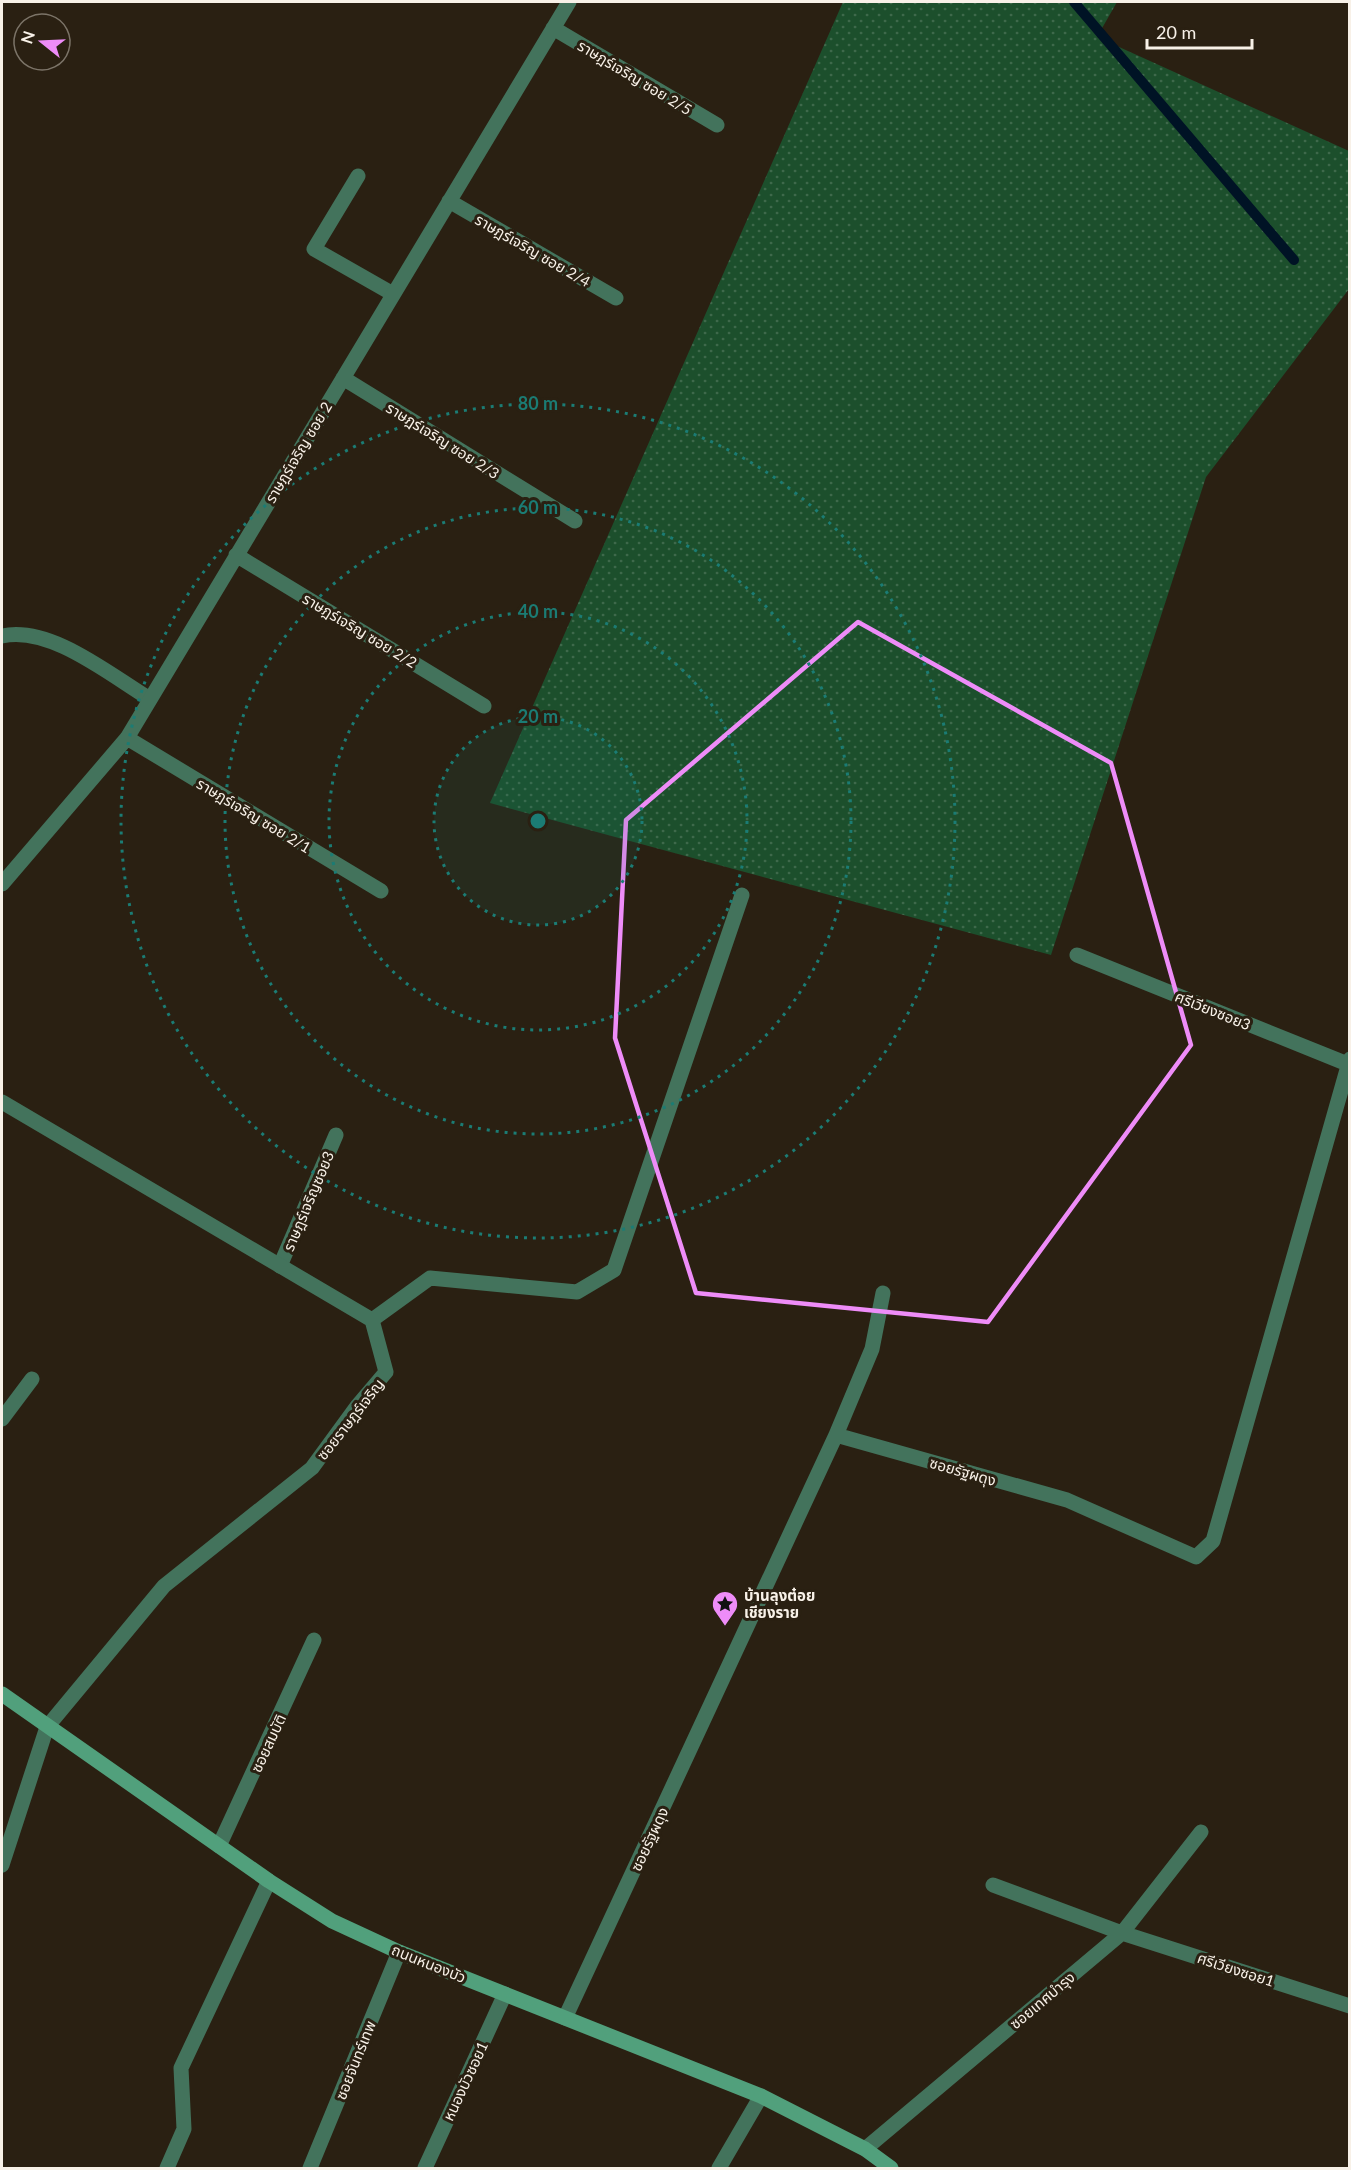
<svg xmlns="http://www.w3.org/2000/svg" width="1351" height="2170" viewBox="0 0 1351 2170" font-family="Lato,'Noto Sans Thai',sans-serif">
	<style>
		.grass { fill: url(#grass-dots) }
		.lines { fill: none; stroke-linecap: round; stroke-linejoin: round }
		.stream { stroke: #001325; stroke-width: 10 }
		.lane { stroke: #43735c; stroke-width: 15 }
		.street { stroke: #43735c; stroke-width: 15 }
		.secondary { stroke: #51a07c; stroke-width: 15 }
		.marked { fill: none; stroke: #ee8cf8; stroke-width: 4.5; stroke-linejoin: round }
		.ring { fill: none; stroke: #1b7c74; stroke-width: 3; stroke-dasharray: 3 6 }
		.labels { text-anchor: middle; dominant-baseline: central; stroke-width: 6; stroke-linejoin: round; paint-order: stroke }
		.street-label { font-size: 15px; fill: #f8f1e8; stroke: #2a2012 }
		.poi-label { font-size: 15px; font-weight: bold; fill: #f8f1e8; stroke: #2a2012; text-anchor: start }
		.centre { fill: #1b7c74; stroke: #2a2012; stroke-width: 3 }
		.ring-label { font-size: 18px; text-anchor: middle; font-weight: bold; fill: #1b7c74; stroke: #2a2012; stroke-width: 6; stroke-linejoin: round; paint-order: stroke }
	</style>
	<defs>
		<pattern id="grass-dots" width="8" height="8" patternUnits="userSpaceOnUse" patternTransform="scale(1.5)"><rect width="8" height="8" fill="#1c4f2c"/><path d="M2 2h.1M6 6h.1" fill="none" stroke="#3e694b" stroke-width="1.8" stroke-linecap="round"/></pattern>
	</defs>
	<rect width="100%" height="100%" fill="#2a2012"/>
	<path class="grass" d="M843 2H1117L1097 37 1349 151V289L1206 477 1051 955 490 803Z"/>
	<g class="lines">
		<path class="stream" d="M1074 2 1294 260"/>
		<path class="lane" d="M358 176 314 249 393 294
			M2 636C50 625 110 675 150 699
			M280 1266 336 1135"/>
		<path class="street" d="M553 28 717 125
			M449 201 616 298
			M343 378 575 521
			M236 555 484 706
			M127 738 381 891
			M2 884 127 738 569 2
			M1077 955 1350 1065
			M2 1102 372 1320 386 1372 358 1405 312 1468 164 1586 47 1727 2 1865
			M372 1320 430 1278 577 1292 614 1270 742 895
			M2 1419 32 1379
			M836 1435 872 1349 883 1293
			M219 1846 314 1640
			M993 1885 1122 1933 1350 2006
			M565 2018 836 1435 1067 1500 1196 1557 1213 1541 1350 1059
			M865 2149 1122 1933 1201 1832
			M167 2168 184 2129 181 2068 269 1881
			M310 2168 399 1952
			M425 2168 505 1994
			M719 2168 761 2096"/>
		<path class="secondary" d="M2 1694 269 1881 332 1921 399 1952 761 2096 865 2149 891 2168"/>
	</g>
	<path class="marked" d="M858 622 1111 763 1191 1045 988 1322 696 1293 615 1038 626 820Z"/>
	<circle cx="538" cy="821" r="104" fill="#1b7c74" fill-opacity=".12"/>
	<g class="ring">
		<circle cx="538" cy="821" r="104"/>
		<circle cx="538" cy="821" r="209"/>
		<circle cx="538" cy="821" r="313"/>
		<circle cx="538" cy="821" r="417"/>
	</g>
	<defs>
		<g id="sight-pin" transform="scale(1.35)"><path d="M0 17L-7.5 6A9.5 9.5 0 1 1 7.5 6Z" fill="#ee8cf8" stroke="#2a2012"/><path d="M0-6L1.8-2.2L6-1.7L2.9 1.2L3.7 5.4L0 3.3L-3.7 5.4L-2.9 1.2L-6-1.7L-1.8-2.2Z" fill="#111"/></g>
	</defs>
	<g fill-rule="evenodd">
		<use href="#sight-pin" x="725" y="1604"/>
	</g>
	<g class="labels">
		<g class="street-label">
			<text transform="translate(635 77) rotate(31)">ราษฎร์เจริญ ซอย 2/5</text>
			<text transform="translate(533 250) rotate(30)">ราษฎร์เจริญ ซอย 2/4</text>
			<text transform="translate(443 440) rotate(32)">ราษฎร์เจริญ ซอย 2/3</text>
			<text transform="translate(298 452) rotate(-59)">ราษฎร์เจริญ ซอย 2</text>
			<text transform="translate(360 630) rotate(31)">ราษฎร์เจริญ ซอย 2/2</text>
			<text transform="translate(254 815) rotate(31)">ราษฎร์เจริญ ซอย 2/1</text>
			<text transform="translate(1213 1010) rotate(22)">ศรีเวียงซอย3</text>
			<text transform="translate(308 1201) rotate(-67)">ราษฎร์เจริญซอย3</text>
			<text transform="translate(350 1419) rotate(-52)">ซอยราษฎร์เจริญ</text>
			<text transform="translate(963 1471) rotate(16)">ซอยรัฐผดุง</text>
			<text transform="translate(268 1743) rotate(-65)">ซอยสมบัติ</text>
			<text transform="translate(649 1839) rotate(-65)">ซอยรัฐผดุง</text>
			<text transform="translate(429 1963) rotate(22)">ถนนหนองบัว</text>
			<text transform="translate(1236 1969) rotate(18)">ศรีเวียงซอย1</text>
			<text transform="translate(1042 2000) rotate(-40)">ซอยเทศบำรุง</text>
			<text transform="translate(355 2060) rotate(-68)">ซอยจันทร์เทพ</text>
			<text transform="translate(465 2081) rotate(-65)">หนองบัวซอย1</text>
		</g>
		<g class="poi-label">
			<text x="744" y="1595">บ้านลุงต๋อย<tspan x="744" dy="17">เชียงราย</tspan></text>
		</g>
	</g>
	<circle cx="538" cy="821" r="9" class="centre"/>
	<g class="ring-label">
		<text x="538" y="410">80 m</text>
		<text x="538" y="514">60 m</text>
		<text x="538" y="618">40 m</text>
		<text x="538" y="723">20 m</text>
	</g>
	<rect width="1351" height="2170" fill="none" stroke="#f8f1e8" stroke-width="6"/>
	<g transform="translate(42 42) rotate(288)"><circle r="28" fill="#2a2012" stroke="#7c7468" stroke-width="1.5"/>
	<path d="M0-4.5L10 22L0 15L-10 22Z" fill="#ee8cf8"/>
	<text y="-9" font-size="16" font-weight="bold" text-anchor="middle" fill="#f8f1e8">N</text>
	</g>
	<path d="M1147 39v9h105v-9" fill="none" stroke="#f8f1e8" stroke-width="3"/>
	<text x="1156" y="39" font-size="18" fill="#f8f1e8" stroke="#2a2012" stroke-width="4.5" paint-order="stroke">20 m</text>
</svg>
